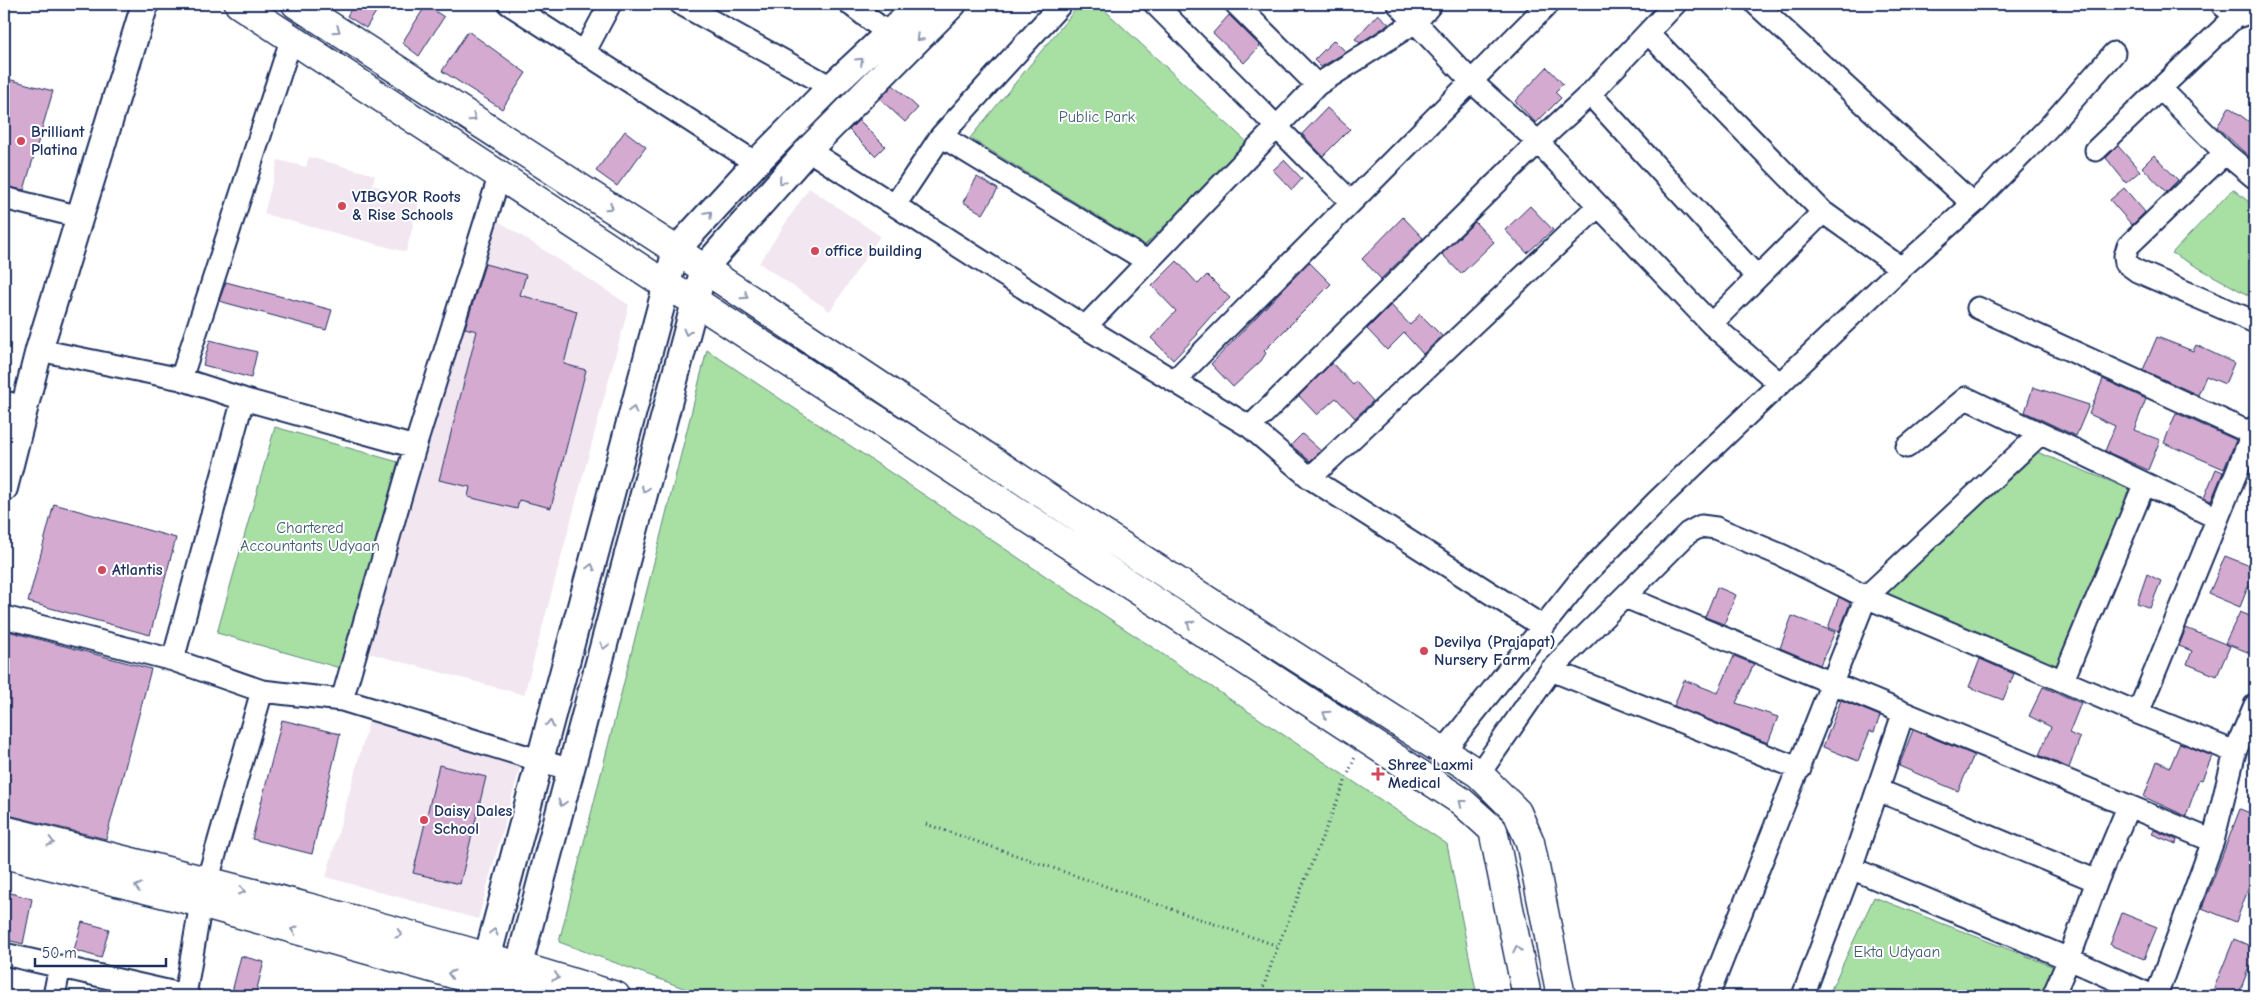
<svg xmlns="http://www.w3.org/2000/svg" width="2259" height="1000" viewBox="0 0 2259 1000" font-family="'Comic Neue',sans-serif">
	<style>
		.built { fill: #f2e6f1 }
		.green { fill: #a8dfa3; stroke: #628780 }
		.building { fill: #d4aad0; stroke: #1b2f5e }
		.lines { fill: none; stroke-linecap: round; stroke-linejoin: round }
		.minor-casing { stroke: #1b2f5e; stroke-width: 25 }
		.tertiary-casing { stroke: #1b2f5e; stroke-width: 30 }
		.secondary-casing { stroke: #1b2f5e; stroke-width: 31 }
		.path { stroke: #1b2f5e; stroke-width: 3; stroke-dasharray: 1 4; stroke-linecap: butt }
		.minor { stroke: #fff; stroke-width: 21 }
		.tertiary { stroke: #fff; stroke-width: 26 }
		.secondary { stroke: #fff; stroke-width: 28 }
		.oneway { stroke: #8d97ae }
		.poi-dot { fill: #d1495b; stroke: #fff; stroke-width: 2 }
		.labels { text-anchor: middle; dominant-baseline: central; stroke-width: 4; stroke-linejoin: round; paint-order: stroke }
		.park-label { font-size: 16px; fill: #3e5b6f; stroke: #fff }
		.poi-label { font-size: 16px; font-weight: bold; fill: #1b2f5e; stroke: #fff; text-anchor: start }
	</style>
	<rect width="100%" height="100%" fill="#fff"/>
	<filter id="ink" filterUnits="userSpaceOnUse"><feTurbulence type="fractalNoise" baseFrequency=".02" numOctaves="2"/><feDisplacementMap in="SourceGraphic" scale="10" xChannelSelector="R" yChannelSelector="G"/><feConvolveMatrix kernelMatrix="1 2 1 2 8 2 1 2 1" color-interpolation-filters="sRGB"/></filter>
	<g filter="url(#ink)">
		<path class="built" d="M309 157 375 175 372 185 420 198 406 252 264 214 278 160 306 167Z
			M809 188 880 236 830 311 759 263Z
			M486 213 629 305 524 695 369 653Z
			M369 721 521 764 478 919 326 877Z"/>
		<path class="green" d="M1080 4H1098L1249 144 1145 245 970 138Z
			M2233 189 2255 207V299L2172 253Z
			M707 350 1447 844 1477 996H705L559 942Z
			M275 427 398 462 340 668 217 633Z
			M2032 450 2132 490 2056 668 1876 598Z
			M1874 897 2057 968 2044 996H1828Z"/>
		<path class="building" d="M354 4H381L366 28 347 16Z
			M426 5 444 17 419 56 402 43Z
			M1378 14 1389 24 1360 43 1355 39Z
			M1229 15 1260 46 1244 63 1213 33Z
			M468 31 526 73 502 109 442 71Z
			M1334 40 1346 52 1321 67 1314 60Z
			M1547 67 1563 84 1555 92 1561 98 1536 123 1515 101Z
			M4 78 53 91 24 190 4 186Z
			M893 85 918 108 905 122 880 99Z
			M2229 107 2255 126V162L2217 127Z
			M1327 108 1350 129 1323 156 1302 134Z
			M859 120 885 146 875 156 849 130Z
			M625 131 646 147 617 186 596 171Z
			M2118 146 2140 171 2126 183 2106 158Z
			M2154 155 2178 180 2166 192 2142 167Z
			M1284 160 1302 179 1292 190 1273 170Z
			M977 177 998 189 983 214 963 202Z
			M2124 188 2145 212 2132 225 2110 200Z
			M1530 206 1553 230 1527 253 1505 230Z
			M1403 217 1423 238 1381 279 1362 259Z
			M1475 222 1494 242 1461 274 1442 254Z
			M1177 261 1198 284 1207 275 1230 298 1212 315 1197 332 1198 334 1173 360 1151 338 1176 311 1152 286Z
			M1309 262 1331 284 1264 351 1266 353 1261 361 1233 387 1211 364Z
			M485 264 526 275 520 295 577 311 564 364 586 370 551 508 519 500 517 509 468 497 470 487 439 480 477 331 465 328Z
			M226 282 332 310 326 330 219 301Z
			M1391 305 1410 325 1420 314 1442 336 1423 354 1404 333 1387 350 1367 329Z
			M2157 337 2193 351 2196 345 2234 363 2225 384 2206 376 2198 395 2143 370Z
			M210 340 257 352 251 378 203 365Z
			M1332 363 1353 385 1356 382 1373 401 1355 418 1336 398 1317 415 1299 396Z
			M2103 379 2146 399 2134 430 2160 440 2148 470 2105 451 2115 426 2089 414Z
			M2033 387 2089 405 2076 436 2025 412Z
			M2176 413 2236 440 2224 469 2164 443Z
			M1302 434 1321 451 1310 461 1291 445Z
			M2216 469 2223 472 2211 501 2204 498Z
			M54 504 176 538 150 635 28 602Z
			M2225 556 2255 568V589L2248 587 2240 607 2209 594Z
			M2147 574 2161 581 2150 608 2137 603Z
			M1717 587 1736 595 1724 624 1705 617Z
			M1839 597 1850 603 1839 632 1828 628Z
			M2240 612 2255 618V655L2225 643Z
			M1792 616 1835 632 1820 665 1780 648Z
			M2186 628 2230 646 2217 676 2187 664 2192 651 2179 646Z
			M4 630 151 669 106 839 4 814Z
			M1734 656 1754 664 1736 703 1778 717 1768 743 1674 706 1684 680 1718 693Z
			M1980 659 2014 674 2003 700 1969 687Z
			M2043 687 2081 703 2069 733 2080 738 2069 768 2039 755 2051 727 2029 716Z
			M1841 700 1880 716 1874 732 1870 731 1858 761 1823 747Z
			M282 720 340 734 312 854 252 839Z
			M1913 730 1974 755 1958 791 1899 766Z
			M2180 743 2212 756 2202 780 2199 779 2186 816 2144 797 2157 761 2170 767Z
			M439 765 486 777 460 884 413 873Z
			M2240 809 2255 815V880L2252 879 2236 922 2202 908Z
			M2154 830 2177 840 2176 844 2152 834Z
			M4 891 32 899 23 944 4 939Z
			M2122 913 2157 927 2144 959 2110 945Z
			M82 922 109 929 101 958 74 950Z
			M2234 939 2255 948V973L2248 970 2238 996H2221L2212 993Z
			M241 956 264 962 255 996H231Z"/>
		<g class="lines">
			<g class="minor-casing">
				<path id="minor" d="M509 4 756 163
					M681 4 831 87
					M850 4 889 34
					M1155 4 1351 202
					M1236 4 1317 85
					M1398 4 1471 81 1538 142 1711 324 1780 384
					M1756 4 1973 204
					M1649 34 1823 212 1901 268
					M584 53 610 4
					M2161 89 2225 153 2255 178
					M1590 94 1757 277
					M941 136 1147 261
					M808 150 1085 327 1250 427 1310 478 1542 626
					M2096 150 2238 14
					M2225 153 2128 246 2125 256 2126 263 2137 271 2255 322
					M4 198 80 217
					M895 205 941 136 1061 4
					M1978 308 2255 435
					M1711 324 1823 212
					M1085 327 1317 85 1417 21 1431 4
					M39 350 181 379 243 399 415 447
					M181 379 292 37
					M1174 381 1548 4
					M4 402 24 407
					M1250 427 1538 142 1590 94 1675 4
					M1907 447 1966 398 2217 518
					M1310 478 1597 207
					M1625 597 2213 841
					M4 617 173 660 262 691 342 700 571 770
					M173 660 243 399
					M1551 670 1800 769
					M2063 680 2144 485
					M342 700 415 447 500 174
					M2138 713 2255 427
					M1443 752 1581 579 1657 501 1901 268 1973 204 2048 128 2114 53
					M1479 774 1551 670 1688 533 1701 526 1716 528 1781 555 1866 597 2138 713 2235 752
					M1878 790 2097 881
					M1851 868 2069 959 2153 996
					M4 954 189 996
					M185 995 201 903 262 691
					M54 996 60 966
					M1708 996 1866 597 2039 435
					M1803 996 1851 868 1903 714
					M2053 996 2069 959 2097 881 2128 807
					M2156 996 2213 841 2235 752 2255 705"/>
			</g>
			<g class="tertiary-casing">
				<path id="tertiary" d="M2225 4 2238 14 2255 8
					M4 488 39 350 145 4
					M513 987 704 268 808 150 953 4
					M477 996 676 250 756 163 831 87 920 4"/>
			</g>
			<g class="secondary-casing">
				<path id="secondary" d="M239 4 666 285 695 301 1461 801 1493 830 1527 996
					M296 4 676 250 1100 532 1479 774 1517 812 1530 842 1561 996
					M4 830C209 881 414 932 616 996
					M4 854 201 903 531 996"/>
			</g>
			<path class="path" d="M926 824 1278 946
				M1260 996 1278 946 1355 757"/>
			<use href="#minor" class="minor"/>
			<use href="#tertiary" class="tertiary"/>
			<use href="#secondary" class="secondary"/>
		</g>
		<defs><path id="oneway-chevron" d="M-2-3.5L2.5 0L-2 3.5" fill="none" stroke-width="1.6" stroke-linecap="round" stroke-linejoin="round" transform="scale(1.25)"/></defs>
		<g class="oneway">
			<use href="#oneway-chevron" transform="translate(337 30) rotate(33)"/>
			<use href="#oneway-chevron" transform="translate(919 38) rotate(135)"/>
			<use href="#oneway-chevron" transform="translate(860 61) rotate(-43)"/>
			<use href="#oneway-chevron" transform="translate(473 118) rotate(33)"/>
			<use href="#oneway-chevron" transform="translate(782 181) rotate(132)"/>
			<use href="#oneway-chevron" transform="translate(610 207) rotate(33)"/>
			<use href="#oneway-chevron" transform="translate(709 214) rotate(-47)"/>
			<use href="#oneway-chevron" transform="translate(745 296) rotate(34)"/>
			<use href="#oneway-chevron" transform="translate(687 332) rotate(105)"/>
			<use href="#oneway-chevron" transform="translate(633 410) rotate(-75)"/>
			<use href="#oneway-chevron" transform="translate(645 489) rotate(105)"/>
			<use href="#oneway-chevron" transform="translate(591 567) rotate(-75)"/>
			<use href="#oneway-chevron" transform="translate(1190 624) rotate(-147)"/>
			<use href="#oneway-chevron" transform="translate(604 646) rotate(105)"/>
			<use href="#oneway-chevron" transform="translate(1326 714) rotate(-147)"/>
			<use href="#oneway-chevron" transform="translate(550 724) rotate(-75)"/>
			<use href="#oneway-chevron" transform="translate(562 803) rotate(105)"/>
			<use href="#oneway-chevron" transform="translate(1462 803) rotate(-142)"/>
			<use href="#oneway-chevron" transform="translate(51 842) rotate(14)"/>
			<use href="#oneway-chevron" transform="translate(138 887) rotate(-166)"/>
			<use href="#oneway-chevron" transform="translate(242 891) rotate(15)"/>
			<use href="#oneway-chevron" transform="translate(294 930) rotate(-164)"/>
			<use href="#oneway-chevron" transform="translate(494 932) rotate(-75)"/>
			<use href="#oneway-chevron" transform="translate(399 934) rotate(15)"/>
			<use href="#oneway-chevron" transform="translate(1517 949) rotate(-102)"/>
			<use href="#oneway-chevron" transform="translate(451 974) rotate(-164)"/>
			<use href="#oneway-chevron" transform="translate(556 977) rotate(18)"/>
		</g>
	</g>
	<g class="poi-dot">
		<circle cx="21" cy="141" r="5"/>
		<circle cx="342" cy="206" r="5"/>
		<circle cx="815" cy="251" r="5"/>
		<circle cx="102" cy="570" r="5"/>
		<circle cx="1424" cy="651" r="5"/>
		<path d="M1375.5 766.5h5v5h5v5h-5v5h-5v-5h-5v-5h5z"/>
		<circle cx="424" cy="820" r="5"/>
	</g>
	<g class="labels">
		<g class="park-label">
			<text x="1097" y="117">Public Park</text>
			<text x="310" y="528">Chartered<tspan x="310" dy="18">Accountants Udyaan</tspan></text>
			<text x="1897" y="952">Ekta Udyaan</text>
		</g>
		<g class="poi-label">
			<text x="31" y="132">Brilliant<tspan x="31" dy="18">Platina</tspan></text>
			<text x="352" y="197">VIBGYOR Roots<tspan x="352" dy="18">&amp; Rise Schools</tspan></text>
			<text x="825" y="251">office building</text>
			<text x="112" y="570">Atlantis</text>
			<text x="1434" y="642">Devilya (Prajapat)<tspan x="1434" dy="18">Nursery Farm</tspan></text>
			<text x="1388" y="765">Shree Laxmi<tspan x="1388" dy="18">Medical</tspan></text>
			<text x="434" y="811">Daisy Dales<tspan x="434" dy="18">School</tspan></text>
		</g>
	</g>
	<rect width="2259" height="1000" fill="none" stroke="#fff" stroke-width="20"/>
	<rect x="10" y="10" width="2239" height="980" fill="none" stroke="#1b2f5e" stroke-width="2" filter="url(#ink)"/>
	<path d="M35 958v8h131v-8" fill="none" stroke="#1b2f5e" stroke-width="2.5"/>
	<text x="42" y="958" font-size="15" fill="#1b2f5e" stroke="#ffffff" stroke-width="4" paint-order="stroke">50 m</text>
</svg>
